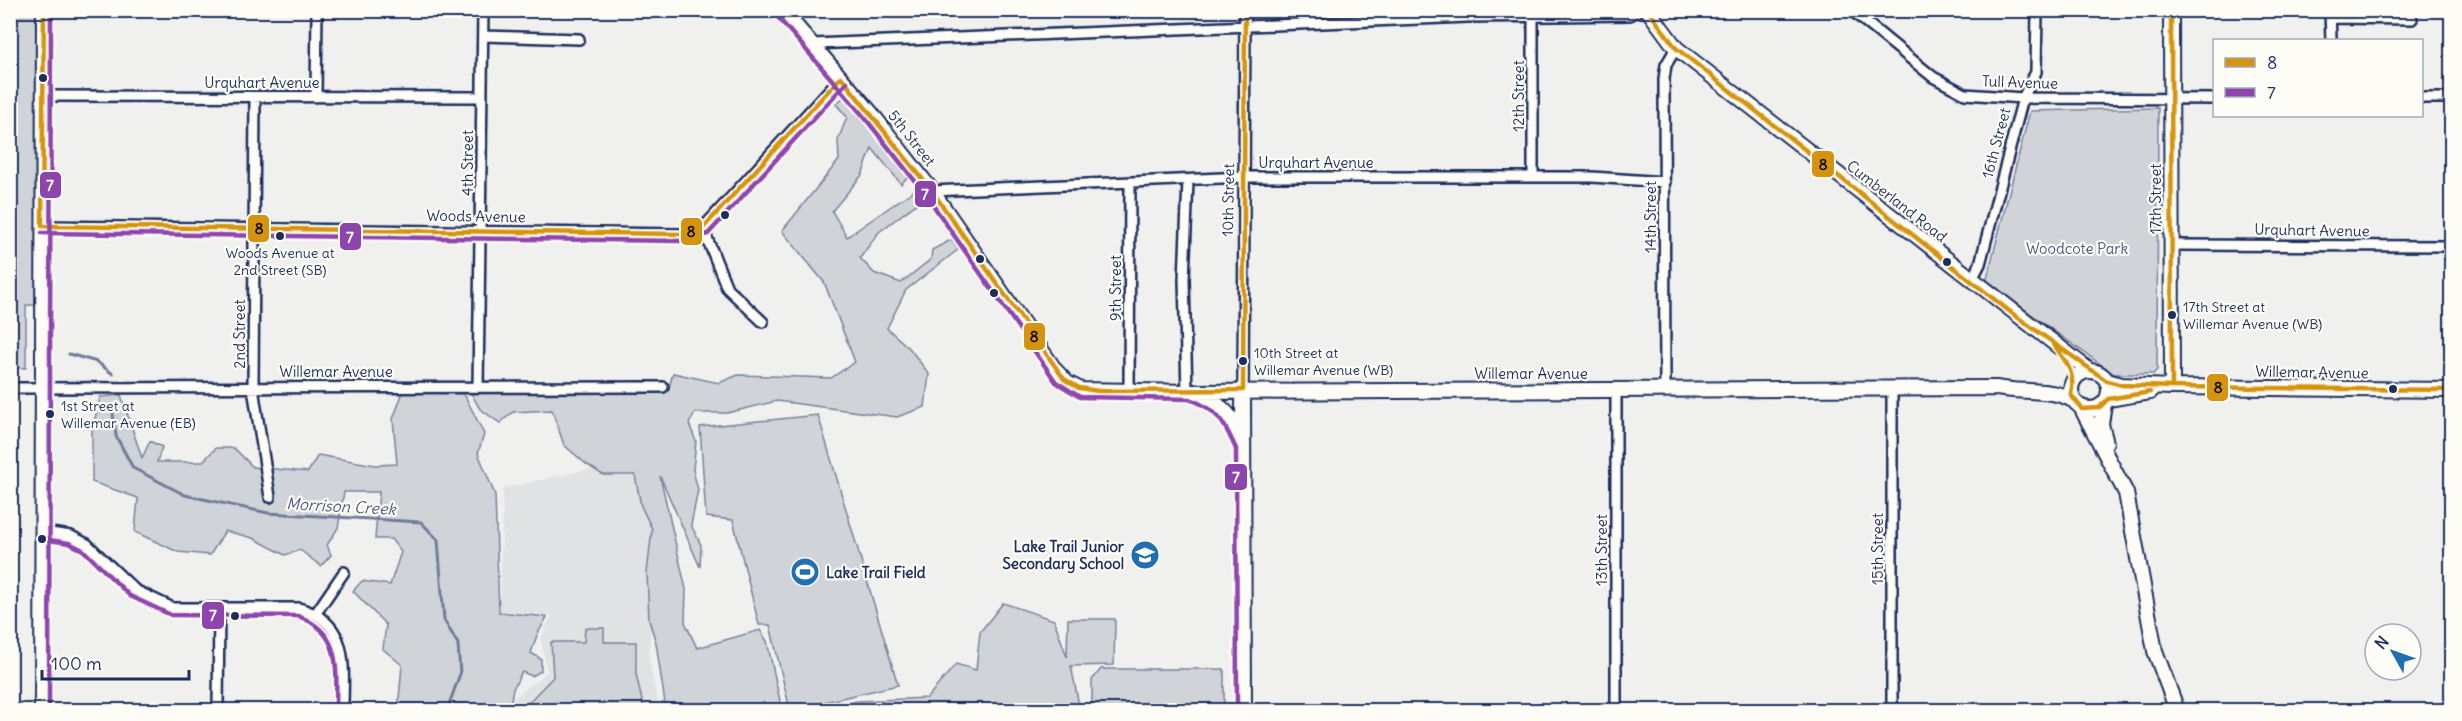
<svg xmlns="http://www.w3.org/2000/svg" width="2462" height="721" viewBox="0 0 2462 721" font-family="Delius,sans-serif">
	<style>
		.built { fill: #e0e2e3 }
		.green { fill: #d0d3d8; stroke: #76819b; stroke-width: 1.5 }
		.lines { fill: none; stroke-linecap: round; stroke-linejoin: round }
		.stream { stroke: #6f7b97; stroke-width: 3 }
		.street-casing { stroke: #1b2f5e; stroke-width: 14 }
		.secondary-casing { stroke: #1b2f5e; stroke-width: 18 }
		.street { stroke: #fdfcf7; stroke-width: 9 }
		.secondary { stroke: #fdfcf7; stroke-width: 14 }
		.bus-1-casing { stroke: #fdfcf7; stroke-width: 9 }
		.bus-2-casing { stroke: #fdfcf7; stroke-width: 9 }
		.bus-1 { stroke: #d6940e; stroke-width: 4.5 }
		.bus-2 { stroke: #8e44ad; stroke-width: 4.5 }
		.bus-dot { fill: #1b2f5e; stroke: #fdfcf7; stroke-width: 2 }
		.labels { text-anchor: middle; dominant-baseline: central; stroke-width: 4.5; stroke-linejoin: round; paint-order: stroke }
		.bus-label { font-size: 14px; fill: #1b2f5e; stroke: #fdfcf7; text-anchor: start }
		.street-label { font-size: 15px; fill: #1b2f5e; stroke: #fdfcf7 }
		.park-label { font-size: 15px; fill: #48587c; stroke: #fdfcf7 }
		.poi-label { font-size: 15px; font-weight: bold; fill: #1b2f5e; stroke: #fdfcf7; text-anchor: end }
		.water-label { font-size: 16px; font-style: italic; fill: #4c5b7f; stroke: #fdfcf7 }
		.line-badge { stroke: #fdfcf7; stroke-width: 2 }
		.badge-label { font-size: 16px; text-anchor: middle; font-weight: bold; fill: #fff }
		.pale-badge-label { font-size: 16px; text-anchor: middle; font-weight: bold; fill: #111 }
	</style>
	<rect width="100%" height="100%" fill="#f0f0ee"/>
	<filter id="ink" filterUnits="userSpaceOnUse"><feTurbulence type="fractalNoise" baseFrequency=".0167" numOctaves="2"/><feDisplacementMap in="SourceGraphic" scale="12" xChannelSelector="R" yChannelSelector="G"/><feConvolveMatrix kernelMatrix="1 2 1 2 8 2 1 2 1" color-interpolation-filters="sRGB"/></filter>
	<g filter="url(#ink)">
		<path class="built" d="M591 469 659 471 649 660 659 710H512L514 698 547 672 541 639 552 615 500 611 503 488Z"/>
		<path class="green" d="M10 11H44L42 305H26V368L12 367 10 352Z
			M844 97 910 175 901 184 872 148 862 175 832 211 847 237 913 191 920 201 879 232 860 258 874 273 901 283 931 259 932 250 951 240 959 249 906 290 887 328 910 349 929 374 925 407 897 417 777 401 727 413H695L689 424 696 441 693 470 698 490 691 525 701 545 700 567 660 476 686 589 685 622 697 648 760 630 767 641 782 710H666L656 643 649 620 647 573 652 529 641 506 635 475H603L586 464 564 445 552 410 513 412 500 423 480 409 471 393 668 391 673 373 719 383 738 375 831 378 855 362 824 282 782 231 839 160 838 140 847 117 836 104Z
			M2158 108 2157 370 2153 374H2114L1986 282 2030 111Z
			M403 392 464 394 484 434 478 453 495 495 499 612 547 617 537 635 531 653 541 659V671L532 676 522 672 513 689 509 710H398L402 665 383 649 386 625 353 591 362 581 390 585 401 552 391 539H375L379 492H344L338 528 327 545 331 555 321 566 300 550 285 555 253 538 225 531 210 555 178 552 135 532 138 498 92 482V431L100 397 121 395 142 458 150 441 162 447 157 462H202L216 448H234L253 467 308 472 318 455 375 465 397 464 393 419Z
			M818 415 898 685 790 710 770 625H759L733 520 706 517 700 427Z
			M1003 603 1054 620 1067 657 1068 619H1115L1114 665 1071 666 1080 710H827L857 701 927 698 956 664 976 670 980 632Z
			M585 628H604V642H636V674L644 710H521L553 677 551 642H584Z
			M1101 669H1224V710H1092V680Z"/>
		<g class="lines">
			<path class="stream" d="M10 311 15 313
				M69 354 97 362 113 374
				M112 407 116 436 133 468 185 495 268 513 421 522 438 540 444 620 458 644 460 674 447 710"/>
			<g class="street-casing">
				<path id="street" d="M1851 10 1933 77 1965 94 2023 98 2214 99
					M2330 10 2331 40
					M2330 18 2412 19
					M483 36 579 39
					M813 44 1468 17 1630 15 1640 10
					M43 96 482 97
					M316 97 317 10
					M255 98 253 388 270 497
					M2422 98H2452
					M1533 177V15
					M932 191 1244 177H1592L1665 182
					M42 226 681 234 703 228 841 77
					M703 228 727 288 763 322
					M2171 245 2452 246
					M1971 281 1980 264 2023 98 2036 72 2037 10
					M478 387 483 10
					M10 388 663 387
					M1665 388 1664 79 1666 65 1676 48
					M1243 390 1245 10
					M1129 392 1130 184
					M1187 392 1184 280 1188 180
					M43 532 71 536 87 544 135 590 173 608H299C351 622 343 667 343 710
					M316 613 344 572
					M218 710 219 608
					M1616 710V389
					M1892 710V388"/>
			</g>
			<g class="secondary-casing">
				<path id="secondary" d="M782 10 871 113 932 191 1055 370 1067 383 1081 390 1191 392 1997 388C2021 393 2051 388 2073 400
					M1648 10 1676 48 2090 371
					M2171 10 2172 387
					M2071 390a19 19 0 1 1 38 0a19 19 0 1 1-38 0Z
					M2107 381 2122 385 2172 387 2452 390
					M1243 390 1244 710
					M1196 394C1219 402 1232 414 1240 437
					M2108 399 2150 392
					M2104 404 2101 424 2106 443
					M2082 409 2126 493 2155 651 2177 710
					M42 710 44 10"/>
			</g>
			<use href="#street" class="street"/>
			<use href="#secondary" class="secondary"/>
			<g class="bus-1-casing">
				<path id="bus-1" d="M1648 10 1676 48 2013 314 2107 381 2122 385 2172 387 2452 390
					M2171 10 2172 387
					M841 77 932 191 1064 379 1079 388 1098 391 1243 390
					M42 226 681 234 703 228 841 77
					M42 226 44 10
					M2053 343C2066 363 2076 371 2071 395L2082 409 2099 408 2108 399 2150 392
					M1243 390 1245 10"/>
			</g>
			<g class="bus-2-casing">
				<path id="bus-2" d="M776 15 865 118 926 195 1056 382 1080 397 1190 399C1218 410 1224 422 1236 449L1237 710
					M42 233 682 241 708 234 847 82
					M42 539 69 543 83 550 130 596 171 615 298 616C343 633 336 669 336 710
					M49 710 51 10"/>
			</g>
			<use href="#bus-1" class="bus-1"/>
			<use href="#bus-2" class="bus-2"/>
		</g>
	</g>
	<defs>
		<g id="school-disc" transform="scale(1.5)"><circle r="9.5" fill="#1f6fb2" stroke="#fdfcf7"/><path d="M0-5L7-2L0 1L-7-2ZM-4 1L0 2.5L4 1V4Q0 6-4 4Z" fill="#fff"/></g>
		<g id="stadium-disc" transform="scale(1.5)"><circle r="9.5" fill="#1f6fb2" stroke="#fdfcf7"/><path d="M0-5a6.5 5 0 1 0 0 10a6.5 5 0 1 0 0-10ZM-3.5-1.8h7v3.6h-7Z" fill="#fff"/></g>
	</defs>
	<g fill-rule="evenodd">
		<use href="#school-disc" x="1145" y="555"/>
		<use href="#stadium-disc" x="805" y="572"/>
	</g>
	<g class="bus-dot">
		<circle cx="43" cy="78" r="5"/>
		<circle cx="725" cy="215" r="5"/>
		<circle cx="280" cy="236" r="5"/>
		<circle cx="980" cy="259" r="5"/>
		<circle cx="1947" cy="262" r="5"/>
		<circle cx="994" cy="293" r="5"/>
		<circle cx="2172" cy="315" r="5"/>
		<circle cx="1243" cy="361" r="5"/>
		<circle cx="2393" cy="389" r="5"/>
		<circle cx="50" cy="414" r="5"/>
		<circle cx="42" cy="539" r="5"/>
		<circle cx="235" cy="616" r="5"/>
	</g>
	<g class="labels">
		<g class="bus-label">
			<text x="280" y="253" text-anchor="middle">Woods Avenue at<tspan x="280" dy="17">2nd Street (SB)</tspan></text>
			<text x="2183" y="307">17th Street at<tspan x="2183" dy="17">Willemar Avenue (WB)</tspan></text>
			<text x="1254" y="353">10th Street at<tspan x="1254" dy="17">Willemar Avenue (WB)</tspan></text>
			<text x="61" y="406">1st Street at<tspan x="61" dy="17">Willemar Avenue (EB)</tspan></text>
		</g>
		<g class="street-label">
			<text x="262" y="82">Urquhart Avenue</text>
			<text transform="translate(2020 82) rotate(2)">Tull Avenue</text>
			<text transform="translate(1518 96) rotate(-90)">12th Street</text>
			<text transform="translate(912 138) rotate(52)">5th Street</text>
			<text transform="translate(1996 143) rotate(-75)">16th Street</text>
			<text x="1316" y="162">Urquhart Avenue</text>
			<text transform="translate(467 163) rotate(-90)">4th Street</text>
			<text transform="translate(2155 199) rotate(-90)">17th Street</text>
			<text transform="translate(1228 200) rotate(-89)">10th Street</text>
			<text transform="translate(1897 201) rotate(38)">Cumberland Road</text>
			<text transform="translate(476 216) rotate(1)">Woods Avenue</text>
			<text transform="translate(1650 217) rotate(-90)">14th Street</text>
			<text transform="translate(2312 230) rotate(1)">Urquhart Avenue</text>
			<text transform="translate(1115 288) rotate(-90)">9th Street</text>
			<text transform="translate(239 334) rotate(-90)">2nd Street</text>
			<text x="336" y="371">Willemar Avenue</text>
			<text transform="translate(2312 372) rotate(1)">Willemar Avenue</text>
			<text x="1531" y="373">Willemar Avenue</text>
			<text transform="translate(1877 549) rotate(-90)">15th Street</text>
			<text transform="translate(1601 550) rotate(-90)">13th Street</text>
		</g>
		<g class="park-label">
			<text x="2077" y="248">Woodcote Park</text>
		</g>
		<g class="poi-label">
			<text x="1124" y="546">Lake Trail Junior<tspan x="1124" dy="17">Secondary School</tspan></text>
			<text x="826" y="572" text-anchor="start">Lake Trail Field</text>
		</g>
		<g class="water-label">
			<text transform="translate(341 506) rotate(3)">Morrison Creek</text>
		</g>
	</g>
	<g class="line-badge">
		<rect x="1811" y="150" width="24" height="28" rx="6" fill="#d6940e"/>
		<rect x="39" y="171" width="23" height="28" rx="6" fill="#8e44ad"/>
		<rect x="914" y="180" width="23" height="28" rx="6" fill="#8e44ad"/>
		<rect x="247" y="214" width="23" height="29" rx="6" fill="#d6940e"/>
		<rect x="680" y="217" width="23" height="29" rx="6" fill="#d6940e"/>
		<rect x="339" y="222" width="23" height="29" rx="6" fill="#8e44ad"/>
		<rect x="1023" y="322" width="23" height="29" rx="6" fill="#d6940e"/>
		<rect x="2206" y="373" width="23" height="29" rx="6" fill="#d6940e"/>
		<rect x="1224" y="463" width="24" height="28" rx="6" fill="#8e44ad"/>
		<rect x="201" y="601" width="24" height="29" rx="6" fill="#8e44ad"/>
	</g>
	<g class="badge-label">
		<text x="50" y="191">7</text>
		<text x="925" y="200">7</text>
		<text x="350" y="243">7</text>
		<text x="1236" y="483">7</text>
		<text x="213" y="621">7</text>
	</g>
	<g class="pale-badge-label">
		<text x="1823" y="170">8</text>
		<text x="259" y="234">8</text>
		<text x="691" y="237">8</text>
		<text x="1034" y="342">8</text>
		<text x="2218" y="393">8</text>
	</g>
	<rect width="2462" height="721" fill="none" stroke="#fdfcf7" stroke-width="36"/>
	<rect x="18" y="18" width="2426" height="685" fill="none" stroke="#1b2f5e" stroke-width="2" filter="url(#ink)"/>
	<rect x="2213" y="39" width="210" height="78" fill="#fdfcf7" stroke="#a3aaba" stroke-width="1.5"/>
	<rect x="2225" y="58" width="30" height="9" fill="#d6940e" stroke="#a3aaba" stroke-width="1.5"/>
	<text x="2267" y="69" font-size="18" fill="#1b2f5e">8</text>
	<rect x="2225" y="88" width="30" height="9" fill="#8e44ad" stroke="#a3aaba" stroke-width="1.5"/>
	<text x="2267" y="99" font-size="18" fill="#1b2f5e">7</text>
	<g transform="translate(2393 652) rotate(310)"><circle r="28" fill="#fdfcf7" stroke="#a3aaba" stroke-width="1.5"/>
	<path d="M0-4.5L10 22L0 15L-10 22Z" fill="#1f6fb2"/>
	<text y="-9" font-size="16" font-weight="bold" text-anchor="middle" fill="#1b2f5e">N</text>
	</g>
	<path d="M42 670v9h147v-9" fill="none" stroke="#1b2f5e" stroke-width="3"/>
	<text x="51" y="670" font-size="18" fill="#1b2f5e" stroke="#fdfcf7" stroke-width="4.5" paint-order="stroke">100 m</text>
</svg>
